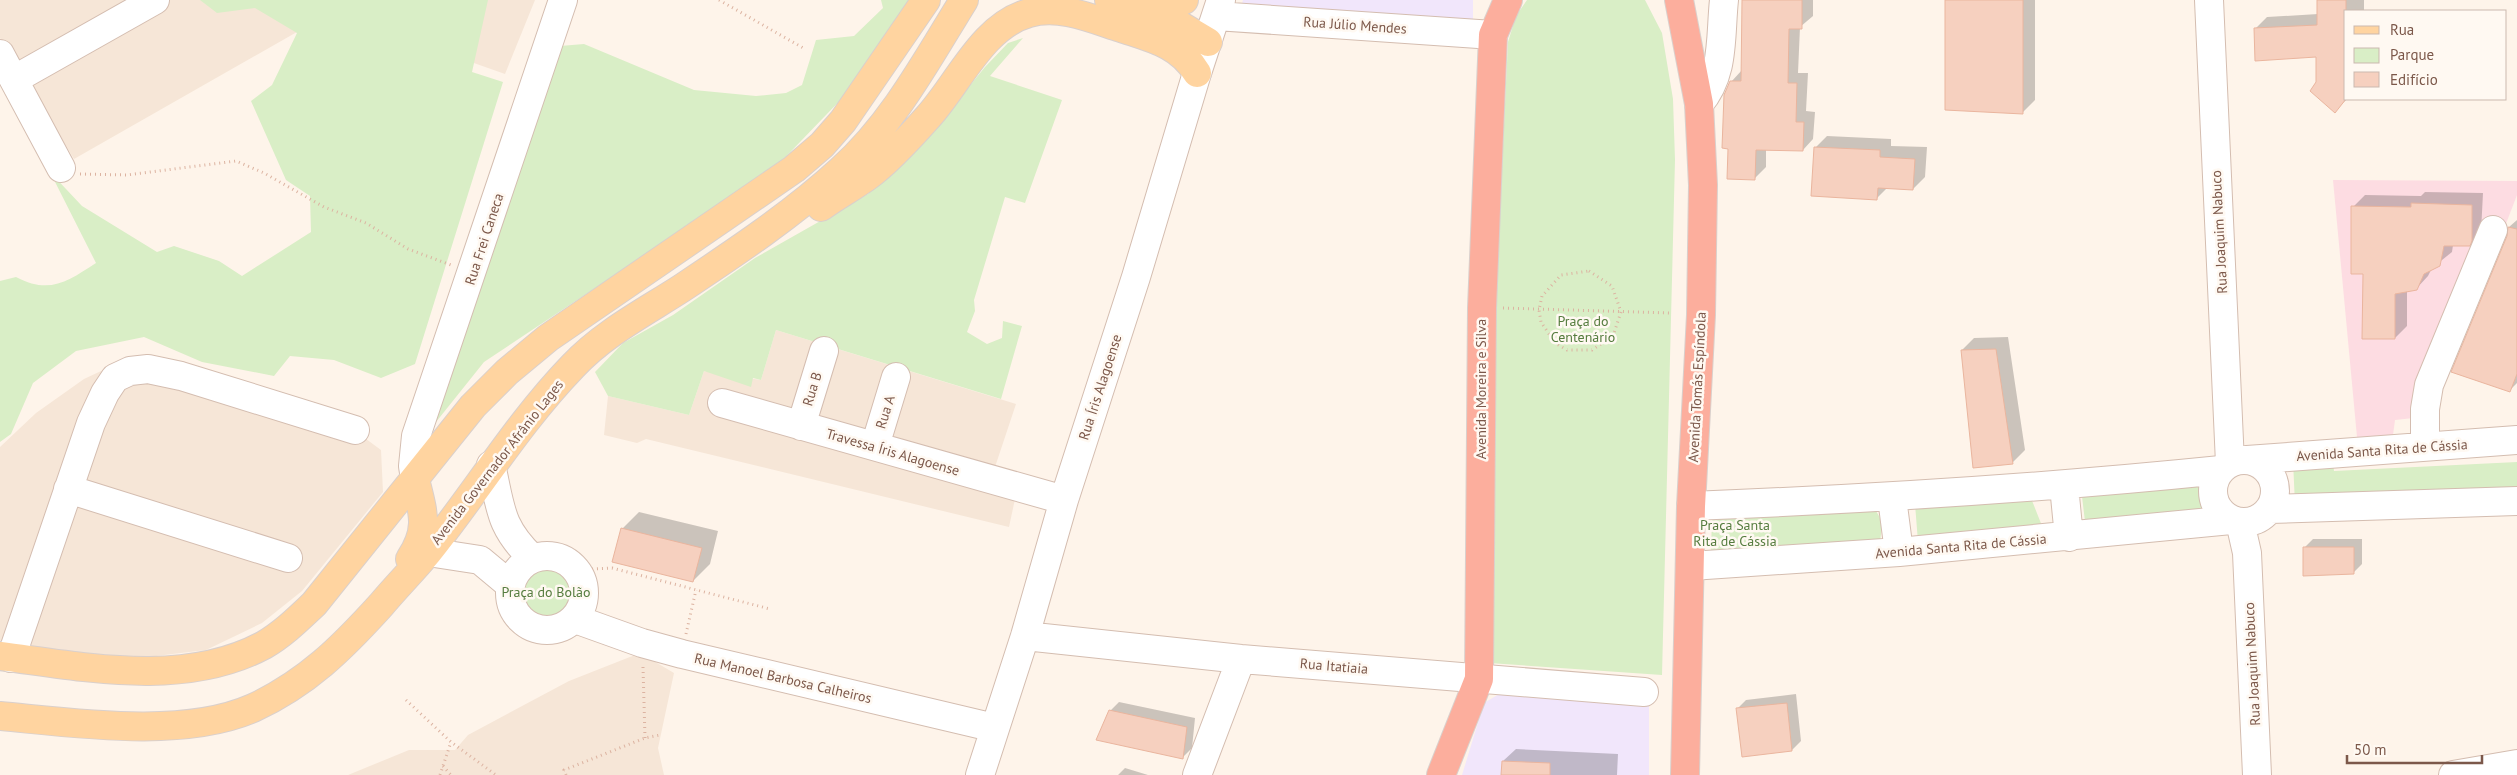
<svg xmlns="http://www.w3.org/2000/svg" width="2517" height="775" viewBox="0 0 2517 775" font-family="'PT Sans',sans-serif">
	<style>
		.residential { fill: #f6e6d7 }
		.education { fill: #f1e6fb }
		.medical { fill: #fddce2 }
		.green { fill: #d9eec6 }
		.shadow { fill: #0003 }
		.building { fill: #f6d0bf; stroke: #eab59e }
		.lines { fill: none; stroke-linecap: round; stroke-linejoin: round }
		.minor-casing { stroke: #d4bdb0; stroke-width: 30 }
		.major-casing { stroke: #dad0cc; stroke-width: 30 }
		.highway-casing { stroke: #dad0cc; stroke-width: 30 }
		.path { stroke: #dcb3a1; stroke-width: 3; stroke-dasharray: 1 4; stroke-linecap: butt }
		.minor { stroke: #fff; stroke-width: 28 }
		.major { stroke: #ffd4a0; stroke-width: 28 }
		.highway { stroke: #fcae9d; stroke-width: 28 }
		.labels { text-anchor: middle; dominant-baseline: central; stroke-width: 5; stroke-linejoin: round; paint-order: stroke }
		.street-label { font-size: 14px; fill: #7c584a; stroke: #fff9f2 }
		.park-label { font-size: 14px; fill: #557c3e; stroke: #fff9f2 }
	</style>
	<rect width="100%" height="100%" fill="#fef4ea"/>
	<path class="residential" d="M0 0H353L74 159 0 38Z
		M483 0H535L505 74 471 62Z
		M776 330 1016 404 987 491 1015 499 1009 527 646 439 637 443 604 435 608 396 689 415 704 371 761 380Z
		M116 364 362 436 381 450 383 492 302 591 262 623 206 650 139 658 0 645V447L36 413 84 379Z
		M640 653 674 673 658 748 664 775H348L409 750H455L468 735 569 681Z"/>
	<path class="education" d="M1243 0H1473V19L1239 14Z
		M1506 690 1649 706V775H1462L1484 703Z"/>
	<path class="medical" d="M2333 180 2517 181V195L2432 416 2395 420 2393 435 2357 437Z"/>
	<path class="green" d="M200 0H488L472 72 503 82 415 364 381 378 334 360 290 356 274 376 202 362 144 337 76 351 33 383 11 434 0 442V281L16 277C50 295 68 281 96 263L50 172 82 206 157 252 174 246 219 261 242 276 311 232 310 196 286 180 251 101 272 85 297 33 255 8 217 13Z
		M881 0H912L852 88 774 169 484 362 432 427 560 46 584 44 694 90 756 96 786 93 802 85 816 40 854 36 883 8Z
		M1527 0H1645L1662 33 1673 99 1675 160 1662 675 1489 663 1495 313 1508 42 1516 16Z
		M1023 38 990 76 1062 100 1025 203 1005 197 974 300 975 311 967 332 987 344 1002 338 1003 321 1022 326 1001 399 776 330 761 380 753 378 751 387 704 371 689 415 608 396 595 372 623 343 673 315 755 258 868 194 918 149 985 67 1008 43Z
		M2332 456 2334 471 2517 462V488L2295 505 2293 460Z
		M2203 477 2215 518 2086 530 2081 488Z
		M2029 493 2044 531 1918 542 1915 504Z
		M1869 504C1882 515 1883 524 1880 541L1711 557 1712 512Z
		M516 593a30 30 0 1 1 60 0a30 30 0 1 1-60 0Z"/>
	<path class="shadow" d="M1743 0H1813V16L1800 27 1798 73H1808L1806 111 1815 112 1813 139 1803 150 1766 149V167L1755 178 1731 82 1742 70Z
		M1946 0H2035V100L2023 112Z
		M2318 0H2364V11H2346L2347 99 2335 111 2318 82 2317 56 2255 29 2267 17 2318 14Z
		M1827 136 1891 139V146L1927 147 1925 177 1913 189 1887 188 1877 198 1815 148Z
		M2425 192 2483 193 2481 232 2469 245H2453L2452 252 2432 268 2428 276 2416 289 2407 291V326L2395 338 2364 273 2353 207 2365 195 2421 196Z
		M2517 220V383L2510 390 2509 236V227Z
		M2008 337 2025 450 2013 462 1962 350 1974 338Z
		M639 512 718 531 710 564 693 581 622 529Z
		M2313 539H2362V564L2353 573 2304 548Z
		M1796 694 1801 741 1792 750 1737 709 1746 700Z
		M1119 702 1195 718 1192 748 1183 757 1110 711Z
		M1516 749 1618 754 1617 775H1502L1503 761Z
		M1125 768 1148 775H1118Z"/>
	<path class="building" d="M1742 0H1802V29H1789L1788 83H1797L1796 122H1804L1803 151 1756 150 1755 180 1727 179 1728 149 1722 148 1724 95 1730 81H1741Z
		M1945 0H2023V114L1945 110Z
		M2317 0H2346V99L2335 113 2310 91 2316 82V57L2255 61 2254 28 2317 25Z
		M1814 147 1880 150V157L1915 159 1913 190 1878 188 1877 200 1811 196Z
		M2411 203 2472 205V241L2470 246H2444L2440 266 2424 274 2417 290 2395 294V339H2362L2363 274H2351V206L2411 207Z
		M2508 227 2517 229V374L2510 392 2451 372 2507 236Z
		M1996 349 2013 464 1973 468 1961 350Z
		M621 528 702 548 693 582 612 562Z
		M2303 547H2354V574L2303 576Z
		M1787 703 1792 751 1742 757 1736 708Z
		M1109 710 1187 727 1183 759 1096 740Z
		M1502 761 1550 763V775H1501Z"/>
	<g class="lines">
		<g class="minor-casing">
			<path id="minor" d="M2209 0 2230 463
				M1216 16 1493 35
				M0 54 61 168
				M15 79 155 0
				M1699 104C1725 74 1720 37 1724 0
				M722 403 1064 500
				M801 426 824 351
				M875 446 896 377
				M2425 446V409L2429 385 2493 230
				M2213 491a31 31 0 1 1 62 0a31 31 0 1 1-62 0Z
				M2247 460 2517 440
				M491 465C501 508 499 526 532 558
				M415 479 413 466 416 436 563 0
				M2064 486 2069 537
				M68 489 288 558
				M1892 498 1899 552
				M1691 506C1869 499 2044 488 2221 470
				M2270 509 2517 501
				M2240 522 2247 553 2257 775
				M428 552 480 560 510 585
				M510 593a37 37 0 1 1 74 0a37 37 0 1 1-74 0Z
				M1691 566 1899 552 2231 520
				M575 619 642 643 682 654 995 728
				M1025 636 1241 659 1644 692
				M11 658 91 423 105 393 115 378 130 371 148 369 181 376 355 430
				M980 775 1025 636 1064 500 1136 277 1197 73 1221 0
				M1197 775 1241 659
				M2453 775 2517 764"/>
		</g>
		<g class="major-casing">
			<path id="major" d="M1109 0 1176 23 1208 42
				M1140 9 1173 5 1184 0
				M821 207C836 196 853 187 868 176 887 162 912 135 928 117 959 83 982 26 1029 13 1059 4 1093 19 1121 28 1151 38 1180 44 1197 73
				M410 559C430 529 423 512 415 479
				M0 656C85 667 184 688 264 645 283 634 298 619 314 604L473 406 507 372 548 338 794 169 822 145 843 121 926 0
				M0 716C75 723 183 739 253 708 307 683 342 648 381 605 396 587 413 570 428 552 477 491 518 423 573 366 604 333 645 312 682 288 736 252 793 214 841 170 893 124 928 58 964 0"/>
		</g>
		<g class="highway-casing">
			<path id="highway" d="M1679 0 1699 104 1703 185 1701 315 1691 506 1685 775
				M1441 775 1479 679 1482 308 1493 35 1508 0"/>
		</g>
		<path class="path" d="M719 0 805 49
			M80 174 127 175 236 161 264 173 324 207 366 223 408 249 451 265
			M1589 271 1612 286 1621 312 1613 336 1592 350H1567L1555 343 1541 322 1539 310 1542 296 1561 275Z
			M1503 308 1671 313
			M577 570 612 568 770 609
			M686 634 696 590
			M643 667 645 738
			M406 700 451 742 496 775
			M443 766 451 775
			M440 775 451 742
			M566 775 564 770 645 738 660 735"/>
		<use href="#minor" class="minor"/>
		<use href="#major" class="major"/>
		<use href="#highway" class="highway"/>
	</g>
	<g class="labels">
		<g class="street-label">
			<text transform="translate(1355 25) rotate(4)">Rua Júlio Mendes</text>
			<text transform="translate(2219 232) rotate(-93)">Rua Joaquim Nabuco</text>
			<text transform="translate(484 239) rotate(-72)">Rua Frei Caneca</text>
			<text transform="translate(1100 387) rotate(-72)">Rua Íris Alagoense</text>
			<text transform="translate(1697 387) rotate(-87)">Avenida Tomás Espíndola</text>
			<text transform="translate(812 389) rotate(-73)">Rua B</text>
			<text transform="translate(1481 389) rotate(-90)">Avenida Moreira e Silva</text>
			<text transform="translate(885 412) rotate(-73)">Rua A</text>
			<text transform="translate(2382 450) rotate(-4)">Avenida Santa Rita de Cássia</text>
			<text transform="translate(893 452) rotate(16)">Travessa Íris Alagoense</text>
			<text transform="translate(497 462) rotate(-52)">Avenida Governador Afrânio Lages</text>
			<text transform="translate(1961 546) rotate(-5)">Avenida Santa Rita de Cássia</text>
			<text transform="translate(2252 664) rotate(-93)">Rua Joaquim Nabuco</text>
			<text transform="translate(1334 666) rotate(5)">Rua Itatiaia</text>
			<text transform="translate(783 678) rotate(13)">Rua Manoel Barbosa Calheiros</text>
		</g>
		<g class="park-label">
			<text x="1583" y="321">Praça do<tspan x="1583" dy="16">Centenário</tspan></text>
			<text x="1735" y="525">Praça Santa<tspan x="1735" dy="16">Rita de Cássia</tspan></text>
			<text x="546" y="592">Praça do Bolão</text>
		</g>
	</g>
	<rect x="2344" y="10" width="162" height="90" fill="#fff9f2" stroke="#cbb9af"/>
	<rect x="2354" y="26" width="25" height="8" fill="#ffd4a0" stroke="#cbb9af"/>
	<text x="2390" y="35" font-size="15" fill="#7c584a">Rua</text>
	<rect x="2354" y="48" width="25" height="15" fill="#d9eec6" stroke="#cbb9af"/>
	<text x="2390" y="60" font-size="15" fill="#7c584a">Parque</text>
	<rect x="2354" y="72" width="25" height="15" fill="#f6d0bf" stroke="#cbb9af"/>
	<text x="2390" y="85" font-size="15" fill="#7c584a">Edifício</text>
	<path d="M2347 755v8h135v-8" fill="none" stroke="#7c584a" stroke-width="2.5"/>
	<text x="2354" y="755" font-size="15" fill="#7c584a" stroke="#fff9f2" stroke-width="4" paint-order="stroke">50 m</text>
</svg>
